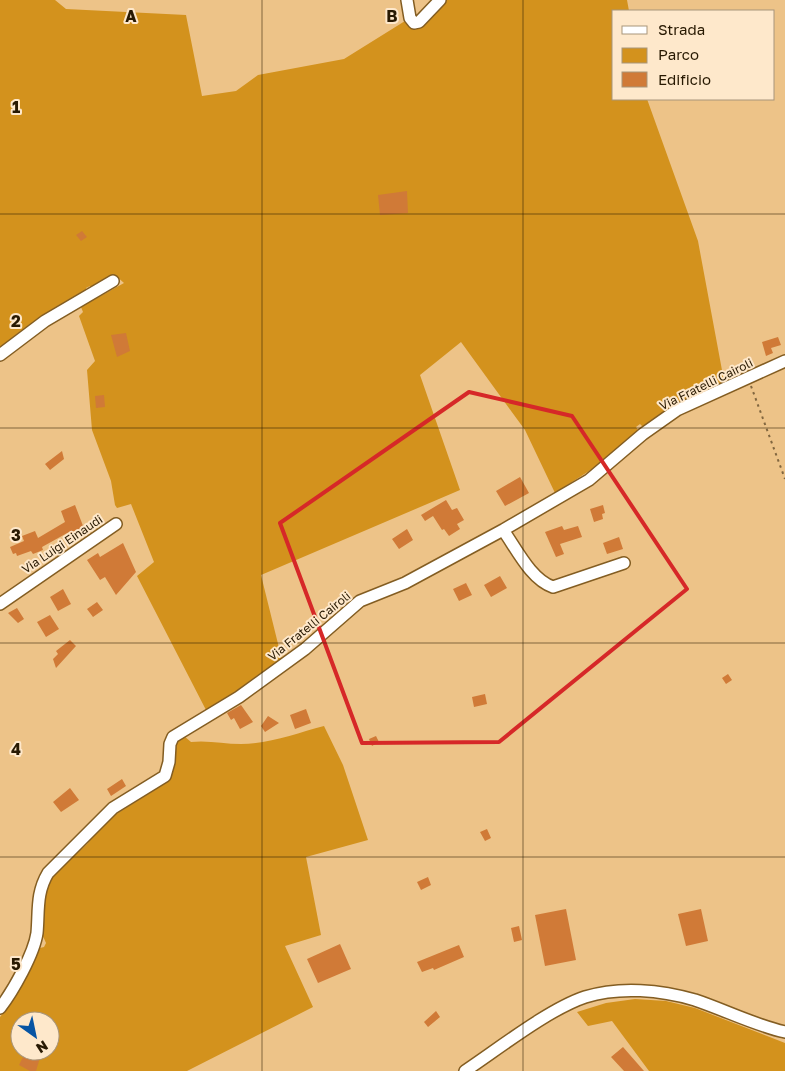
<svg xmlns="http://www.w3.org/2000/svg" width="785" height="1071" viewBox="0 0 785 1071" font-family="'Golos Text',sans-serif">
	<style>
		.green { fill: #d3921d; fill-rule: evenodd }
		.building { fill: #d07a37 }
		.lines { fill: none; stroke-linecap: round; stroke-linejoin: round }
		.minor-casing { stroke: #835d22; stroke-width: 14 }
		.path { stroke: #81663f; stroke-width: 2; stroke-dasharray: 2.5 4; stroke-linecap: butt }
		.minor { stroke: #fff; stroke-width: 11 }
		.marked { fill: none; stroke: #d62828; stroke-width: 4; stroke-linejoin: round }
		.grid { fill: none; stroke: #281902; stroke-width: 1; stroke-opacity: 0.55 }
		.labels { text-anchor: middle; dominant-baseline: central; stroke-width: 4; stroke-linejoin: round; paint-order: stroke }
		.street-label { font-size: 12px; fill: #281902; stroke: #fee8cb }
		.grid-label { font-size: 16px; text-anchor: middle; font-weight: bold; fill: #281902; stroke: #fee8cb; stroke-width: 4; stroke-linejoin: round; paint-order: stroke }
	</style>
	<rect width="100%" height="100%" fill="#edc388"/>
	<path class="green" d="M0 0H55L66 9 186 15 202 96 236 91 258 75 344 59 405 21 411 28 419 26 446 0H627L629 11H614V99H647L698 241 724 381 667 411 644 428 640 424 636 427 638 430 609 458 555 493 525 430 461 342 420 375 460 490 261 575 282 660 226 701 206 710 137 576 154 562 131 504 117 508 115 505 111 481 92 430 87 370 95 361 79 316 83 312 81 307 124 283 115 275 94 289 90 286 86 288V294L0 351Z
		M324 726 343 765 368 840 306 857 321 935 285 946 313 1007 187 1071H0V1017C18 997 26 971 40 948L44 947 46 943 42 934 43 894 51 877 87 844 105 821 164 784 173 770 177 742 184 736 191 742C208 740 224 744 241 744 269 744 297 733 324 726ZM20 1021H50V1051H20Z
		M635 999 666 1001 695 1008 785 1043V1071H649L612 1021 588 1026 577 1012 606 1003Z"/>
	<path class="building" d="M407 191 408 213 380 215 378 195Z
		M82 231 87 237 81 241 76 235Z
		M126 333 130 351 117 357 111 335Z
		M778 337 781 345 771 348 773 353 766 356 762 342Z
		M104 395 105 407 96 408 95 396Z
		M62 451 64 459 50 470 45 464Z
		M520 477 529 493 505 506 496 491Z
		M446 500 452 510 457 508 464 520 457 524 460 529 449 536 444 529 442 530 433 516 425 521 421 515Z
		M75 505 85 531 71 536 69 532 42 547 43 550 33 554 31 551 17 556 16 553 13 554 10 547 24 541 22 536 35 531 38 538 65 522 61 511Z
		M603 505 605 513 602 514 603 519 594 522 590 509Z
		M562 526 564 530 578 526 582 537 560 544 564 554 556 557 545 532Z
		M407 529 413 540 399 549 392 539Z
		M619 537 623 549 607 554 603 543Z
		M123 543 136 572 116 595 105 577 100 580 87 560 98 553 100 557Z
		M500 576 507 588 491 597 484 585Z
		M466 583 472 595 459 601 453 589Z
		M63 589 71 604 58 611 50 597Z
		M97 602 103 610 93 617 87 609Z
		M17 608 24 619 18 623 8 613Z
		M50 615 59 629 46 637 37 622Z
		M70 640 76 646 56 668 53 659 58 654 56 651Z
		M728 674 732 680 726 684 722 678Z
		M485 694 487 704 474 707 472 697Z
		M241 705 253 722 240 729 234 718 231 720 227 713Z
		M306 709 311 723 295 729 290 715Z
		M268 716 279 723 265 732 261 726Z
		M376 736 379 742 372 746 369 739Z
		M122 779 126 786 111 796 107 789Z
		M70 788 79 800 61 812 53 802Z
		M487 829 491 838 485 841 480 832Z
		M428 877 431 885 421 890 417 882Z
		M566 909 576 960 545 966 535 915Z
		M701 909 708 941 686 946 678 914Z
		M519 926 522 940 514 942 511 928Z
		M340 944 351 969 318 983 307 959Z
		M459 945 464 957 434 970 433 968 422 972 417 962Z
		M436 1011 440 1017 428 1027 424 1022Z
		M623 1047 644 1071H624L611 1057Z
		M26 1051H42L36 1071H30L19 1065Z"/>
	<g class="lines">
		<g class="minor-casing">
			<path id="minor" d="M407 0 410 18 414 23 419 22 440 0
				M0 355 45 321 113 281
				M503 530C516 548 531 580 553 587L624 563
				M0 604 116 524
				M0 1008C13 991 34 954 37 933 39 911 36 893 48 873L113 808 165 776 169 762 170 744 173 737 239 697 305 649 360 601 405 583 503 530 589 480 643 434 677 410 785 361
				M465 1071C498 1049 549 1009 585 997 620 986 661 990 695 1000 725 1010 754 1025 785 1032"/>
		</g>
		<path class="path" d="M751 386 785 479"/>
		<use href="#minor" class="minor"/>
	</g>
	<path class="marked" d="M469 392 572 416 687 589 499 742 362 743 280 523Z"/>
	<path class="grid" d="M262 0V1071M523 0V1071M0 214H785M0 428H785M0 643H785M0 857H785"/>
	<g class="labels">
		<g class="street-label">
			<text transform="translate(706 384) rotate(-26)">Via Fratelli Cairoli</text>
			<text transform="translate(62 544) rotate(-34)">Via Luigi Einaudi</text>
			<text transform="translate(309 626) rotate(-39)">Via Fratelli Cairoli</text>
		</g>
	</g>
	<g class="grid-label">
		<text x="131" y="22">A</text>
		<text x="392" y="22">B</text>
		<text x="16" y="113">1</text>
		<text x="16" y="327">2</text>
		<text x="16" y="541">3</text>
		<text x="16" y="755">4</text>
		<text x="16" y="970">5</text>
	</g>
	<rect x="612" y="10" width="162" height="90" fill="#fee8cb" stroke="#a8957b"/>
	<rect x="622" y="26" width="25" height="8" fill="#ffffff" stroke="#a8957b"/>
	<text x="658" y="35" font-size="15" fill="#281902">Strada</text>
	<rect x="622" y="48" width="25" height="15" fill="#d3921d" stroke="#a8957b"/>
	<text x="658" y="60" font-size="15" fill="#281902">Parco</text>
	<rect x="622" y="72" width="25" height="15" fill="#d07a37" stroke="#a8957b"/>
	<text x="658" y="85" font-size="15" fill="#281902">Edificio</text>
	<g transform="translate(35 1036) rotate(147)"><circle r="24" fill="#fee8cb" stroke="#a8957b"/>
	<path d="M0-4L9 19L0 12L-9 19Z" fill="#0754a3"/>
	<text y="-8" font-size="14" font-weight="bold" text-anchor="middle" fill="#281902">N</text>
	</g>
</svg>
